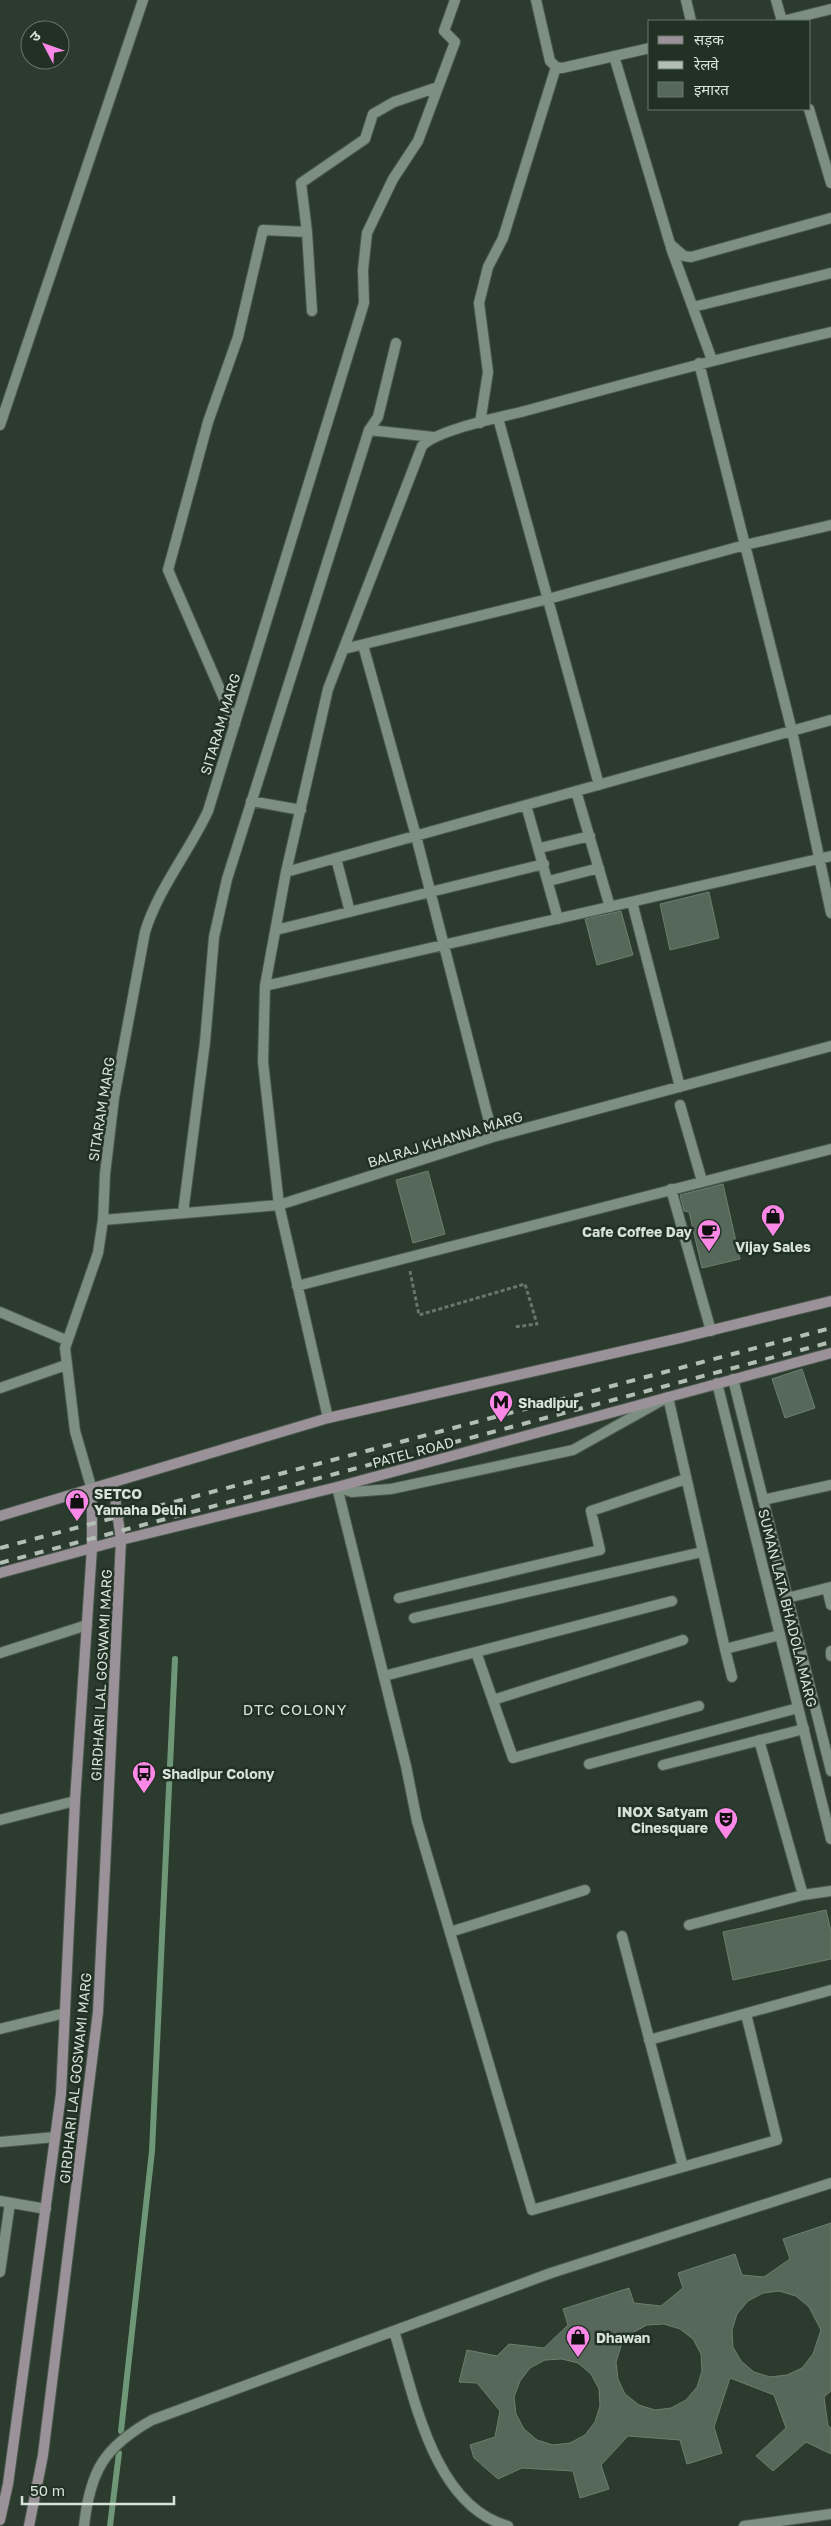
<svg xmlns="http://www.w3.org/2000/svg" width="831" height="2526" viewBox="0 0 831 2526" font-family="'Golos Text','Noto Sans Devanagari',sans-serif">
	<style>
		.lines { fill: none; stroke-linecap: round; stroke-linejoin: round }
		.stream { stroke: #6e9777; stroke-width: 6 }
		.building { fill: #566859; stroke: #6c7f6f; fill-rule: evenodd }
		.lane-casing { stroke: #4a584d; stroke-width: 12 }
		.street-casing { stroke: #4a584d; stroke-width: 12 }
		.secondary-casing { stroke: #4a584d; stroke-width: 12 }
		.path { stroke: #68766b; stroke-width: 3; stroke-dasharray: 4 2.5; stroke-linecap: butt }
		.lane { stroke: #7d8f80; stroke-width: 10 }
		.street { stroke: #7d8f80; stroke-width: 10 }
		.secondary { stroke: #9b9299; stroke-width: 10 }
		.rail { stroke: #b3bfb5; stroke-width: 4; stroke-dasharray: 9 9; stroke-linecap: butt }
		.labels { text-anchor: middle; dominant-baseline: central; stroke-width: 5; stroke-linejoin: round; paint-order: stroke }
		.street-label { font-size: 14px; fill: #d8e2d9; stroke: #213124 }
		.poi-label { font-size: 14px; font-weight: bold; fill: #d8e2d9; stroke: #213124; text-anchor: start }
		.neighbourhood-label { font-size: 15px; letter-spacing: 1px; fill: #d8e2d9; stroke: #213124 }
	</style>
	<rect width="100%" height="100%" fill="#2b3b2e"/>
	<g class="lines">
		<path class="stream" d="M121 2431 152 2151 175 1659
			M110 2526 119 2453"/>
	</g>
	<path class="building" d="M709 892 719 938 670 950 660 904Z
		M621 911 633 955 597 965 585 919Z
		M428 1171 445 1234 413 1243 396 1180Z
		M723 1184 740 1259 702 1268 689 1212 684 1211 680 1195Z
		M802 1369 815 1408 785 1418 772 1379Z
		M826 1910 831 1931V1959L733 1980 723 1932Z
		M831 2223V2391L824 2397 828 2426 831 2428V2454L806 2442 773 2471 756 2456 786 2428 774 2395 730 2378 714 2427 722 2453 687 2464 680 2440 628 2436 601 2465 609 2489 580 2498 573 2471 522 2468 498 2479 474 2458 470 2445 495 2437 500 2411 477 2383 459 2382 467 2350 497 2356 509 2344 544 2348 568 2325 563 2309 629 2288 634 2303 661 2306 683 2288 678 2273 735 2254 742 2275 764 2277 790 2259 783 2239ZM779 2291 796 2296 809 2307 821 2330 813 2354 802 2368 787 2375 770 2377 754 2372 741 2361 733 2347 732 2330 737 2314 748 2301 763 2293ZM664 2324 680 2329 693 2339 701 2354 702 2371 697 2387 686 2400 671 2408 655 2410 639 2405 625 2394 618 2379 616 2362 621 2346 632 2333 647 2325ZM562 2359 578 2363 591 2374 599 2389 600 2406 595 2422 585 2435 570 2443 553 2445 537 2440 524 2429 516 2414 514 2397 520 2381 530 2368 545 2360Z"/>
	<g class="lines">
		<g class="lane-casing">
			<path id="lane" d="M827 1588 831 1605
				M399 1598 600 1550 591 1511 686 1479
				M414 1618 702 1552
				M725 1649 732 1677
				M831 1651V1656
				M476 1652 513 1758 699 1706
				M384 1676 672 1601
				M493 1700 683 1640
				M589 1764 798 1708
				M663 1765 804 1729
				M803 1895 831 1891
				M689 1925 803 1895 759 1740
				M450 1932 585 1890
				M622 1936 683 2167
				M746 2014 777 2140 532 2210 417 1821 406 1766 337 1487 352 1492 391 1489 573 1450 668 1397 725 1649 780 1635
				M649 2040 831 1990
				M0 2201 46 2209
				M0 2272 10 2203"/>
		</g>
		<g class="street-casing">
			<path id="street" d="M536 0 550 61 556 67 562 68 650 48
				M686 0 691 21
				M776 0 782 21
				M783 21 831 9
				M614 56 670 244 684 256 691 257 831 218
				M809 109 831 183
				M307 232 312 311
				M671 248 712 360
				M693 307 831 273
				M699 363 792 731 831 913
				M498 418 599 785
				M480 423 488 372 479 303 488 267 503 238 556 67
				M0 425 143 0
				M369 430 433 437
				M363 645 416 836 493 1137
				M344 649 548 599 745 545 831 525
				M235 724 168 570 208 422 238 337 263 230 307 232 301 183 365 139 373 114 394 102 438 87
				M576 791 610 907
				M251 801 301 810
				M526 805 558 919
				M540 848 590 836
				M336 858 350 912
				M286 872 831 720
				M549 881 599 868
				M632 902 680 1087
				M276 930 544 864
				M265 986 831 856
				M680 1105 702 1181
				M671 1189 711 1331
				M183 1213 205 1042 214 937 227 879 369 430 378 417 396 343
				M103 1220 279 1205 263 1062 265 986 286 872 328 689 422 446C436 430 502 417 525 411 627 383 728 356 831 332
				M297 1286 831 1149
				M0 1312 66 1340
				M733 1379 831 1771
				M717 1383 831 1839
				M0 1388 66 1365
				M328 1418 279 1205 493 1137 831 1046
				M92 1490 75 1431 65 1348 98 1253 103 1220 105 1174 114 1098 145 932C158 889 189 852 208 811L364 303 363 270 367 233 393 179 418 141 455 42 444 31 455 0
				M763 1500 831 1485
				M787 1598 831 1587
				M0 1653 87 1625
				M0 1820 75 1801
				M0 2029 65 2013
				M0 2142 55 2137
				M394 2331C414 2395 433 2506 508 2526
				M84 2526C90 2471 104 2447 152 2420L551 2273 831 2183
				M744 2526 831 2514"/>
		</g>
		<g class="secondary-casing">
			<path id="secondary" d="M0 1516 328 1418 680 1338 831 1301
				M0 1573 121 1540 337 1487 831 1353
				M0 2520 8 2484 61 2094 75 1801 92 1548V1490
				M29 2526 43 2455 98 2012 121 1540 113 1484"/>
		</g>
		<path class="path" d="M410 1271 419 1315 525 1284 537 1324 514 1327"/>
		<use href="#lane" class="lane"/>
		<use href="#street" class="street"/>
		<use href="#secondary" class="secondary"/>
		<path class="rail" d="M0 1548 831 1328
			M0 1563 831 1342"/>
	</g>
	<defs>
		<g id="shop-pin" transform="scale(1.25)"><path d="M0 17L-7.5 6A9.5 9.5 0 1 1 7.5 6Z" fill="#fb87e6" stroke="#213124"/><path d="M-5-2.5h2.3a2.7 3.5 0 0 1 5.4 0H5L5.5 6h-11ZM-1.5-2.5h3a1.5 2.3 0 0 0-3 0Z" fill="#111"/></g>
		<g id="cafe-pin" transform="scale(1.25)"><path d="M0 17L-7.5 6A9.5 9.5 0 1 1 7.5 6Z" fill="#fb87e6" stroke="#213124"/><path d="M-5.5-4.5H6V0H3Q3 3.5 0 3.5H-2.5Q-5.5 3.5-5.5 0ZM3-3.2v2h1.7v-2ZM-6 4.5H4V6H-6Z" fill="#111"/></g>
		<g id="metro-pin" transform="scale(1.25)"><path d="M0 17L-7.5 6A9.5 9.5 0 1 1 7.5 6Z" fill="#fb87e6" stroke="#213124"/><path d="M-5.5 5V-5H-3L0 0L3-5H5.5V5H3V-.5L0 4L-3-.5V5Z" fill="#111"/></g>
		<g id="bus-pin" transform="scale(1.25)"><path d="M0 17L-7.5 6A9.5 9.5 0 1 1 7.5 6Z" fill="#fb87e6" stroke="#213124"/><path d="M-5-6H5V4H4V6H2V4H-2V6H-4V4H-5ZM-3.5-4V0h7V-4ZM-3.5 1.2v1.5H-2V1.2ZM2 1.2v1.5H3.5V1.2Z" fill="#111"/></g>
		<g id="theatre-pin" transform="scale(1.25)"><path d="M0 17L-7.5 6A9.5 9.5 0 1 1 7.5 6Z" fill="#fb87e6" stroke="#213124"/><path d="M-5-5.5Q0-4 5-5.5V0Q5 5 0 6Q-5 5-5 0ZM-3.3-2.5H-1v1.5H-3.3ZM1-2.5H3.3v1.5H1ZM-2.8 1Q0 5.5 2.8 1Z" fill="#111"/></g>
	</defs>
	<g fill-rule="evenodd">
		<use href="#shop-pin" x="773" y="1216"/>
		<use href="#cafe-pin" x="709" y="1231"/>
		<use href="#metro-pin" x="501" y="1402"/>
		<use href="#shop-pin" x="77" y="1501"/>
		<use href="#bus-pin" x="144" y="1773"/>
		<use href="#theatre-pin" x="726" y="1819"/>
		<use href="#shop-pin" x="578" y="2337"/>
	</g>
	<g class="labels">
		<g class="street-label">
			<text transform="translate(220 724) rotate(-73)">SITARAM MARG</text>
			<text transform="translate(101 1109) rotate(-81)">SITARAM MARG</text>
			<text transform="translate(445 1139) rotate(-17)">BALRAJ KHANNA MARG</text>
			<text transform="translate(413 1452) rotate(-15)">PATEL ROAD</text>
			<text transform="translate(788 1608) rotate(76)">SUMAN LATA BHADOLA MARG</text>
			<text transform="translate(101 1675) rotate(-87)">GIRDHARI LAL GOSWAMI MARG</text>
			<text transform="translate(75 2078) rotate(-84)">GIRDHARI LAL GOSWAMI MARG</text>
		</g>
		<g class="poi-label">
			<text x="692" y="1231" text-anchor="end">Cafe Coffee Day</text>
			<text x="773" y="1246" text-anchor="middle">Vijay Sales</text>
			<text x="518" y="1402">Shadipur</text>
			<text x="94" y="1493">SETCO<tspan x="94" dy="16">Yamaha Delhi</tspan></text>
			<text x="162" y="1773">Shadipur Colony</text>
			<text x="708" y="1811" text-anchor="end">INOX Satyam<tspan x="708" dy="16">Cinesquare</tspan></text>
			<text x="596" y="2337">Dhawan</text>
		</g>
		<g class="neighbourhood-label">
			<text x="295" y="1709">DTC COLONY</text>
		</g>
	</g>
	<rect x="648" y="20" width="162" height="90" fill="#213124" stroke="#6a786c"/>
	<rect x="658" y="36" width="25" height="8" fill="#9b9299" stroke="#6a786c"/>
	<text x="694" y="45" font-size="15" fill="#d8e2d9">सड़क</text>
	<rect x="658" y="61" width="25" height="8" fill="#b3bfb5" stroke="#6a786c"/>
	<text x="694" y="70" font-size="15" fill="#d8e2d9">रेलवे</text>
	<rect x="658" y="82" width="25" height="15" fill="#566859" stroke="#6a786c"/>
	<text x="694" y="95" font-size="15" fill="#d8e2d9">इमारत</text>
	<g transform="translate(45 45) rotate(311)"><circle r="24" fill="#213124" stroke="#6a786c"/>
	<path d="M0-4L9 19L0 12L-9 19Z" fill="#fb87e6"/>
	<text y="-8" font-size="14" font-weight="bold" text-anchor="middle" fill="#d8e2d9">उ</text>
	</g>
	<path d="M22 2496v8h152v-8" fill="none" stroke="#d8e2d9" stroke-width="2.5"/>
	<text x="30" y="2496" font-size="15" fill="#d8e2d9" stroke="#213124" stroke-width="4" paint-order="stroke">50 m</text>
</svg>
